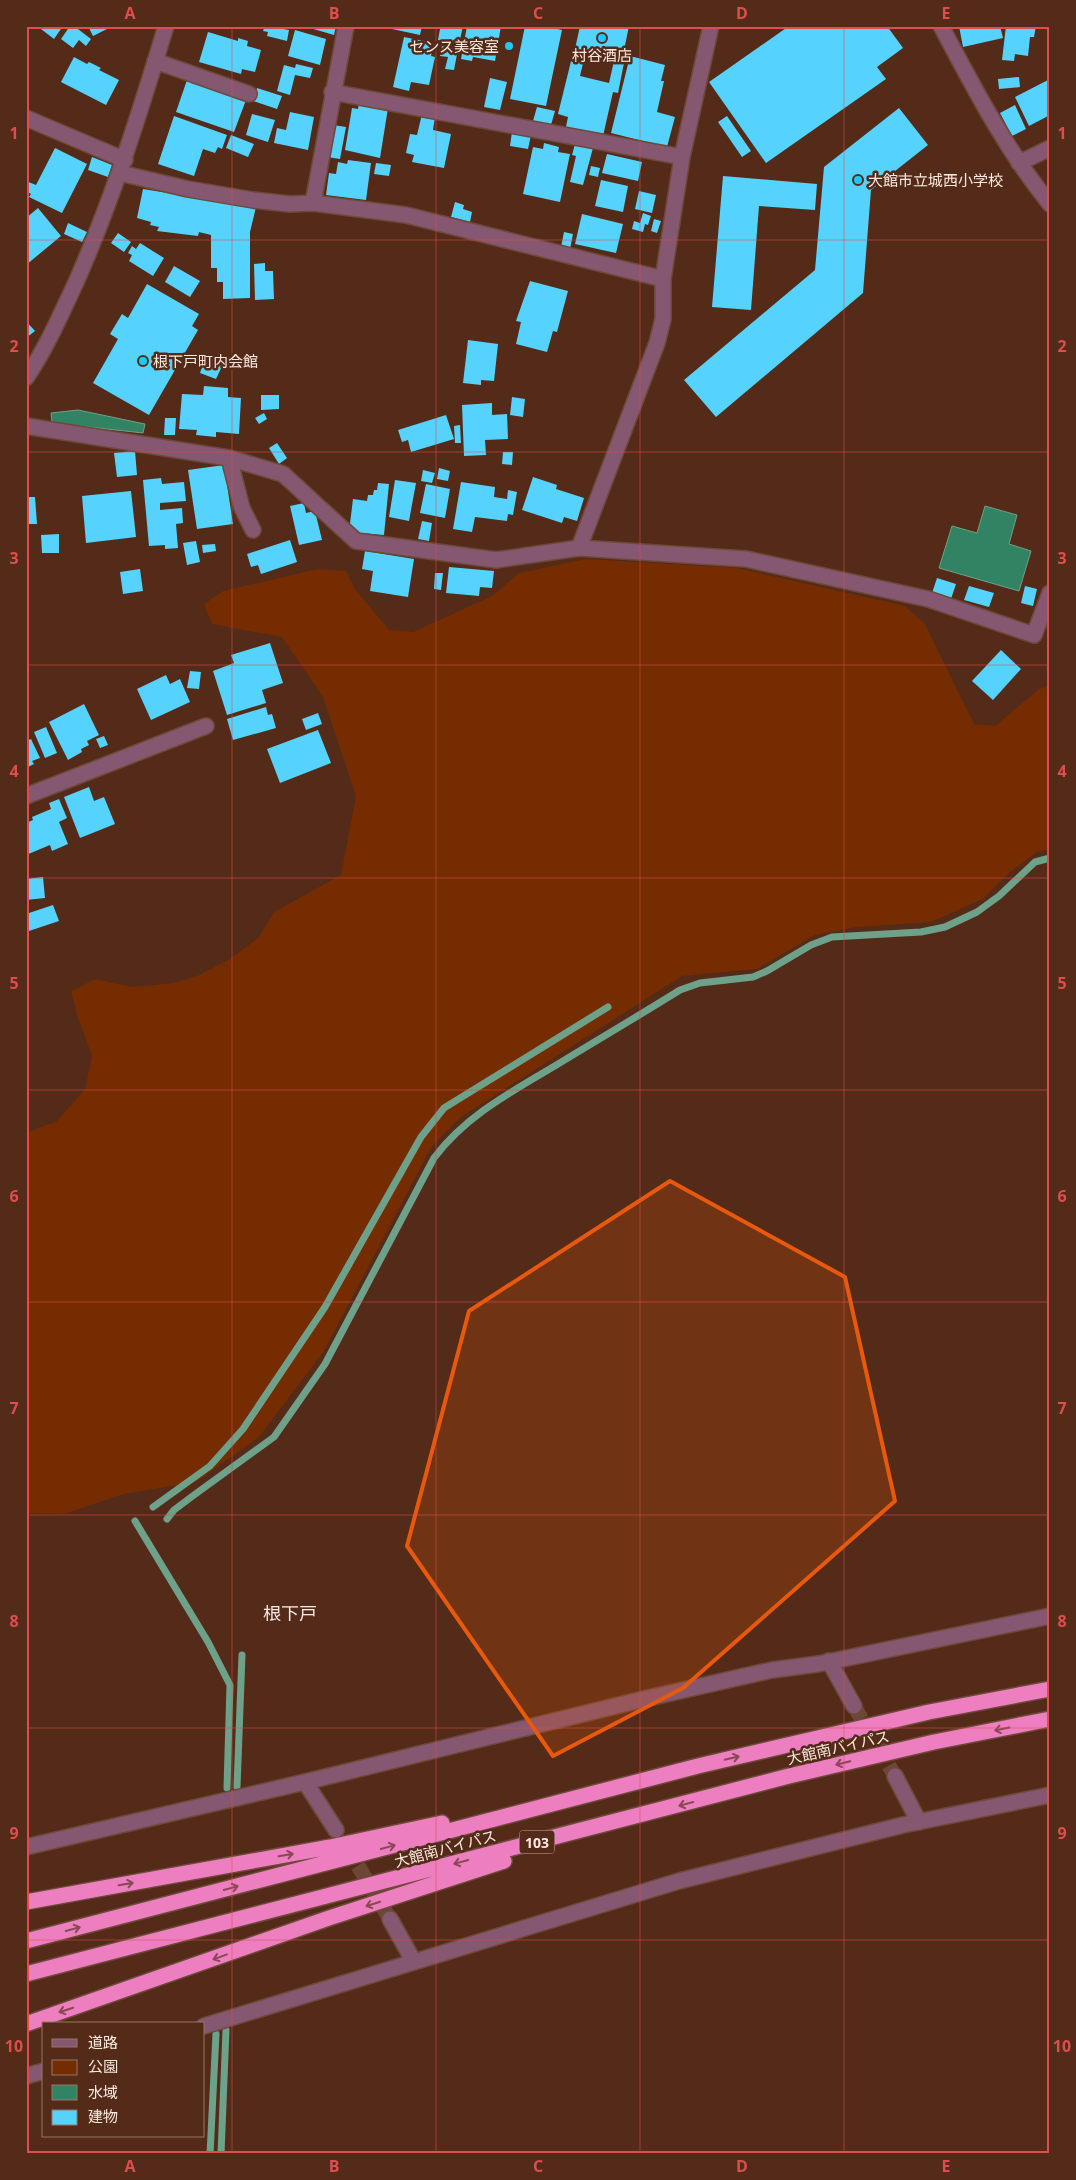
<svg xmlns="http://www.w3.org/2000/svg" width="1076" height="2180" viewBox="0 0 1076 2180" font-family="'Open Sans','Noto Sans JP',sans-serif">
	<style>
		.green { fill: #742c00 }
		.water { fill: #318364; stroke: #6ea189 }
		.lines { fill: none; stroke-linecap: round; stroke-linejoin: round }
		.stream { stroke: #6ea189; stroke-width: 7 }
		.building { fill: #56d2fe }
		.minor-tunnel { stroke: #6c4736; stroke-width: 15; stroke-dasharray: 15 8; stroke-linecap: butt }
		.minor-casing { stroke: #6e4938; stroke-width: 18 }
		.highway-casing { stroke: #6e4938; stroke-width: 18 }
		.minor { stroke: #855771; stroke-width: 15 }
		.highway { stroke: #ed7ec0; stroke-width: 15 }
		.oneway { stroke: #894853 }
		.marked { fill: #e8590c; fill-opacity: 0.2; stroke: #e8590c; stroke-width: 4; stroke-linejoin: round }
		.grid { fill: none; stroke: #de4e4d; stroke-width: 1; stroke-opacity: 0.55 }
		.poi-dot { fill: #1bcafc; stroke: #532b18; stroke-width: 2 }
		.labels { text-anchor: middle; dominant-baseline: central; stroke-width: 5; stroke-linejoin: round; paint-order: stroke }
		.shield { fill: #532b18; stroke: #caafa3; stroke-width: 1 }
		.shield-label { font-size: 14px; font-weight: bold; fill: #fde8df }
		.poi-label { font-size: 15px; fill: #fde8df; stroke: #532b18; text-anchor: start }
		.street-label { font-size: 15px; fill: #fde8df; stroke: #532b18 }
		.quarter-label { font-size: 18px; fill: #fde8df; stroke: #532b18 }
		.neatline { fill: none; stroke: #de4e4d; stroke-width: 2 }
		.grid-label { font-size: 16px; text-anchor: middle; font-weight: bold; fill: #de4e4d }
	</style>
	<rect width="100%" height="100%" fill="#532b18"/>
	<path class="green" d="M586 559 737 568 905 606 925 624 974 724 995 726 1039 689 1050 685V849L1037 852 1009 873 983 899 931 922 857 927 815 935 757 969 682 976 461 1117 432 1146 324 1351 259 1437 196 1482 124 1494 64 1514 26 1513V1133L57 1121 85 1089 92 1056 78 1018 71 991 95 979 132 987 173 983 197 976 230 959 258 938 274 912 341 875 356 796 323 697 282 637 212 624 204 604 223 591 318 569 346 571 355 589 389 630 413 632 492 596 519 573Z"/>
	<path class="water" d="M78 410 145 424 143 433 52 423 51 413Z
		M985 506 1017 515 1009 544 1031 551 1019 591 939 568 952 526 977 533Z"/>
	<g class="lines">
		<path class="stream" d="M153 1507 210 1466 243 1429 325 1307 421 1137 444 1108 608 1007
			M167 1519 174 1510 194 1495 274 1437 325 1364 434 1158C466 1115 513 1091 558 1064 599 1039 640 1015 680 990L700 983 753 977 767 971 811 945 832 937 921 932 945 927 977 912 999 896 1035 862 1050 858
			M135 1521 208 1642 230 1685 227 1788
			M237 1787 242 1655
			M210 2154 216 2034
			M221 2154 226 2030"/>
	</g>
	<path class="building" d="M37 26H63L54 39Z
		M70 26H74L91 39 86 46 79 40 73 48 61 39Z
		M88 26H113L93 36Z
		M265 26 289 30 287 41 267 36 268 32 263 31Z
		M303 26H336L334 35Z
		M393 26H422L420 35 392 29Z
		M435 26H463L459 44 438 40 440 29 435 28Z
		M467 26H501L495 61 473 57 472 61 461 59Z
		M525 26H544L562 30 546 106 510 99Z
		M580 26H629L622 60 575 49Z
		M789 26H887L903 48 877 67 886 79 766 163 709 82Z
		M959 26H1000L1003 38 963 47Z
		M1006 26H1036L1034 37H1030L1028 56 1015 54 1014 61 1002 60Z
		M295 30 326 39 320 65 288 56Z
		M208 32 238 41V38L248 41 247 46 261 50 255 72 242 69 241 74 199 62Z
		M404 37 434 43 431 56 435 57 429 85 411 82 409 91 393 87Z
		M442 46 458 49 454 70 445 69 448 57 440 56Z
		M573 53 585 55 580 76 609 83 614 61 624 63 618 93 613 92 603 136 566 127 568 117 558 114Z
		M630 56 665 65 661 81H664L657 112 675 117 667 147 611 133Z
		M74 57 87 64 89 62 101 68 99 70 119 80 106 105 61 82Z
		M296 64 313 68 310 78 295 75 290 95 277 91 284 65 295 68Z
		M1019 77 1020 87 999 89 998 79Z
		M490 78 507 82 500 110 484 107Z
		M187 80 204 86 205 84 246 100 234 132 176 112Z
		M1048 80 1050 84V115L1029 126 1015 97Z
		M257 88 282 96 277 109 253 101Z
		M359 103 388 108 380 158 345 150 352 108 358 109Z
		M1015 105 1026 129 1012 136 1000 113Z
		M537 107 555 111 551 125 533 121Z
		M899 108 928 145 871 190 863 293 716 417 684 380 815 270 824 167Z
		M290 112 314 117 308 150 274 143 277 128 286 130Z
		M252 114 275 120 268 142 246 135Z
		M422 114 435 117 433 130 451 134 444 168 412 162 414 155 406 153 410 134 417 135Z
		M174 116 227 135 222 149 218 147 215 153 203 149 194 176 158 164Z
		M727 116 751 151 742 157 718 122Z
		M333 125 346 127 340 159 327 157Z
		M512 132 531 135 528 149 510 146Z
		M231 135 254 144 248 157 226 148Z
		M544 143 559 147 558 152 570 154 560 202 523 194 533 147 543 149Z
		M575 144 593 148 583 185 570 182 576 156 572 155Z
		M55 148 87 164 62 213 29 197 31 194 26 191V181L36 185Z
		M607 154 642 162 638 181 602 173Z
		M92 157 112 165 108 177 88 170Z
		M348 160 371 163 366 200 326 195 329 173 336 174 338 162 347 164Z
		M376 163 391 165 389 176 374 174Z
		M591 166 600 168 598 177 589 175Z
		M723 176 817 184 815 210 759 206 751 310 712 307Z
		M601 180 628 186 623 212 595 206Z
		M143 189 256 207 250 232V298L223 299V282H217V268H211V235L199 232 198 236 157 231 159 227 150 225 151 222 137 218Z
		M639 191 656 195 652 213 635 209Z
		M455 202 464 205 463 209 472 212 470 222 451 217Z
		M38 208 61 236 26 265V218Z
		M643 213 651 216 648 225 645 224 643 232 632 229 634 221 640 223Z
		M582 214 623 224 616 253 575 244Z
		M654 219 661 221 657 233 651 231Z
		M68 223 87 232 82 242 64 234Z
		M564 232 573 234 570 249 561 247Z
		M118 233 131 242 124 252 111 243Z
		M140 243 164 258 153 276 129 261 132 255 128 253 132 246 136 249Z
		M265 263V271H273L274 299 255 300 254 264Z
		M174 266 200 281 190 297 165 282Z
		M530 281 568 291 557 332 553 331 547 352 516 344 521 322 516 321Z
		M147 284 199 314 192 326 198 330 149 415 93 383 118 339 110 334 122 314 128 318Z
		M26 321 35 331 26 338Z
		M468 340 498 344 494 381 481 380V385L463 383Z
		M206 355 224 362 216 379 200 373Z
		M204 386 228 388V397L241 398 239 434 216 432V437L196 435 197 430 179 429 182 394 203 395Z
		M261 395H279V409L261 410Z
		M512 397 525 399 523 417 510 415Z
		M492 403V415L507 414 508 439 485 440 486 455 464 456 462 405Z
		M264 413 267 419 259 424 255 418Z
		M446 415 454 439 411 452 408 440 402 442 398 430Z
		M165 418H176L175 435H164Z
		M460 425 461 443H455L454 426Z
		M277 443 287 458 279 464 269 448Z
		M135 451 137 475 117 477 114 453Z
		M503 452H513L512 465 502 464Z
		M224 465 233 524 197 529 188 470Z
		M439 468 450 471 448 481 437 479Z
		M423 470 435 473 432 483 421 481Z
		M533 477 557 485 556 489 584 498 577 521 564 517 562 523 522 510Z
		M161 478 162 484 184 482 186 501 160 503V510L182 508 183 523 176 524 178 548 165 549V545L149 546 143 480Z
		M395 480 416 483 409 521 389 517Z
		M461 482 495 487 494 497 507 499 508 490 517 492 513 515 508 514 507 521 475 517 472 532 453 529Z
		M378 483 389 484 384 535 349 532 353 499 367 501 368 495H373L374 490H377Z
		M426 484 450 489 445 518 420 513Z
		M131 491 136 537 86 543 82 496Z
		M26 497H35L37 524H26Z
		M304 503 306 513 315 511 322 540 299 545 290 506Z
		M422 521 432 523 429 541 418 539Z
		M59 534V553H42L41 535Z
		M290 540 297 562 261 574 258 565 251 567 247 554Z
		M196 541 200 562 187 565 183 543Z
		M215 544 216 551 203 553 202 545Z
		M365 551 414 559 408 597 370 591 373 571 362 569Z
		M449 567 494 571 492 588 480 587 479 596 446 593Z
		M140 569 143 591 123 594 120 572Z
		M435 573H443L441 590 434 589Z
		M937 578 956 584 951 599 932 593Z
		M969 586 994 593 989 607 964 600Z
		M1025 586 1037 589 1033 606 1021 603Z
		M270 643 283 683 262 690 266 703 227 715 213 671 234 663 231 655Z
		M1001 650 1021 669 993 700 972 681Z
		M190 671 201 672 199 689 187 688Z
		M166 675 170 684 180 679 190 702 151 720 137 689Z
		M84 704 99 735 87 741 89 745 81 749 82 752 68 760 49 722Z
		M266 707 268 715 272 714 276 728 233 740 227 719Z
		M318 713 322 724 306 730 302 719Z
		M46 727 57 753 45 758 34 732Z
		M318 730 331 763 280 783 267 749Z
		M104 736 108 745 100 748 96 739Z
		M31 739 40 758 32 761 34 764 26 768V741Z
		M89 787 94 801 104 797 115 824 80 838 64 797Z
		M59 799 67 818 59 822 68 844 52 851 50 845 26 855V823L33 820 32 817 51 809 49 803Z
		M43 877 45 898 26 900V879Z
		M53 905 59 921 26 932V914Z"/>
	<g class="lines">
		<path class="minor-tunnel" d="M854 1706 895 1776
			M346 1846 390 1919"/>
		<g class="minor-casing">
			<path id="minor" d="M941 26C974 88 1006 150 1050 204
				M155 61 249 94
				M332 92 682 157
				M26 118 125 160
				M1019 163 1050 148
				M120 173 188 189 253 200 290 204 313 203 406 215 663 279
				M313 203 346 26
				M26 378C47 347 61 314 77 280 113 198 140 112 166 26
				M26 426 229 458 283 474 356 541 496 560 579 548 746 559 928 599 1034 635 1050 593
				M229 458 242 508 253 530
				M579 548 657 343 663 319V279L682 157 711 26
				M26 796 206 726
				M829 1661 854 1706
				M895 1776 919 1822
				M305 1782 336 1830
				M26 1847 305 1782 644 1699 772 1670 818 1664 1050 1616
				M390 1919 414 1962
				M204 2026 679 1881 903 1825 1050 1795
				M26 2076 44 2071"/>
		</g>
		<g class="highway-casing">
			<path id="highway" d="M26 1902 330 1847 442 1823
				M26 1941 698 1766 929 1712 1050 1689
				M26 1974 789 1776 934 1742 1050 1719
				M26 2024 329 1918 504 1861"/>
		</g>
		<use href="#minor" class="minor"/>
		<use href="#highway" class="highway"/>
	</g>
	<defs><path id="oneway-shaft" d="M-6 0H5M1.5-3L5.5 0L1.5 3" fill="none" stroke-width="1.6" stroke-linecap="round" stroke-linejoin="round" transform="scale(1.25)"/></defs>
	<g class="oneway">
		<use href="#oneway-shaft" transform="translate(1002 1729) rotate(169)"/>
		<use href="#oneway-shaft" transform="translate(732 1758) rotate(-13)"/>
		<use href="#oneway-shaft" transform="translate(843 1763) rotate(167)"/>
		<use href="#oneway-shaft" transform="translate(686 1804) rotate(165)"/>
		<use href="#oneway-shaft" transform="translate(388 1847) rotate(-15)"/>
		<use href="#oneway-shaft" transform="translate(286 1855) rotate(-10)"/>
		<use href="#oneway-shaft" transform="translate(461 1862) rotate(165)"/>
		<use href="#oneway-shaft" transform="translate(126 1884) rotate(-10)"/>
		<use href="#oneway-shaft" transform="translate(231 1888) rotate(-15)"/>
		<use href="#oneway-shaft" transform="translate(373 1904) rotate(162)"/>
		<use href="#oneway-shaft" transform="translate(73 1929) rotate(-15)"/>
		<use href="#oneway-shaft" transform="translate(220 1957) rotate(160)"/>
		<use href="#oneway-shaft" transform="translate(66 2010) rotate(162)"/>
	</g>
	<path class="marked" d="M670 1181 845 1277 895 1501 683 1688 553 1756 407 1546 469 1311Z"/>
	<path class="grid" d="M232 26V2154M436 26V2154M640 26V2154M844 26V2154M26 240H1050M26 452H1050M26 665H1050M26 878H1050M26 1090H1050M26 1302H1050M26 1515H1050M26 1728H1050M26 1940H1050"/>
	<g class="poi-dot">
		<circle cx="602" cy="38" r="5"/>
		<circle cx="509" cy="46" r="5"/>
		<circle cx="858" cy="180" r="5"/>
		<circle cx="143" cy="361" r="5"/>
	</g>
	<g class="labels">
		<rect class="shield" x="519.5" y="1830.5" width="35" height="23" rx="4"/>
		<g class="shield-label">
			<text x="537" y="1842">103</text>
		</g>
		<g class="poi-label">
			<text x="499" y="46" text-anchor="end">センス美容室</text>
			<text x="602" y="55" text-anchor="middle">村谷酒店</text>
			<text x="868" y="180">大館市立城西小学校</text>
			<text x="153" y="361">根下戸町内会館</text>
		</g>
		<g class="street-label">
			<text transform="translate(838 1747) rotate(-13)">大館南バイパス</text>
			<text transform="translate(445 1848) rotate(-15)">大館南バイパス</text>
		</g>
		<g class="quarter-label">
			<text x="290" y="1613">根下戸</text>
		</g>
	</g>
	<rect width="1076" height="2180" fill="none" stroke="#532b18" stroke-width="55"/>
	<rect x="42" y="2022" width="162" height="115" fill="#532b18" stroke="#977768"/>
	<rect x="52" y="2039" width="25" height="8" fill="#855771" stroke="#977768"/>
	<text x="88" y="2048" font-size="15" fill="#fde8df">道路</text>
	<rect x="52" y="2060" width="25" height="15" fill="#742c00" stroke="#977768"/>
	<text x="88" y="2072" font-size="15" fill="#fde8df">公園</text>
	<rect x="52" y="2085" width="25" height="15" fill="#318364" stroke="#977768"/>
	<text x="88" y="2098" font-size="15" fill="#fde8df">水域</text>
	<rect x="52" y="2110" width="25" height="15" fill="#56d2fe" stroke="#977768"/>
	<text x="88" y="2122" font-size="15" fill="#fde8df">建物</text>
	<rect x="28" y="28" width="1020" height="2124" class="neatline"/>
	<g class="grid-label">
		<text x="130" y="19">A</text>
		<text x="334" y="19">B</text>
		<text x="538" y="19">C</text>
		<text x="742" y="19">D</text>
		<text x="946" y="19">E</text>
		<text x="14" y="139">1</text>
		<text x="1062" y="139">1</text>
		<text x="14" y="352">2</text>
		<text x="1062" y="352">2</text>
		<text x="14" y="564">3</text>
		<text x="1062" y="564">3</text>
		<text x="14" y="777">4</text>
		<text x="1062" y="777">4</text>
		<text x="14" y="989">5</text>
		<text x="1062" y="989">5</text>
		<text x="14" y="1202">6</text>
		<text x="1062" y="1202">6</text>
		<text x="14" y="1414">7</text>
		<text x="1062" y="1414">7</text>
		<text x="14" y="1627">8</text>
		<text x="1062" y="1627">8</text>
		<text x="14" y="1839">9</text>
		<text x="1062" y="1839">9</text>
		<text x="14" y="2052">10</text>
		<text x="1062" y="2052">10</text>
		<text x="130" y="2172">A</text>
		<text x="334" y="2172">B</text>
		<text x="538" y="2172">C</text>
		<text x="742" y="2172">D</text>
		<text x="946" y="2172">E</text>
	</g>
</svg>
